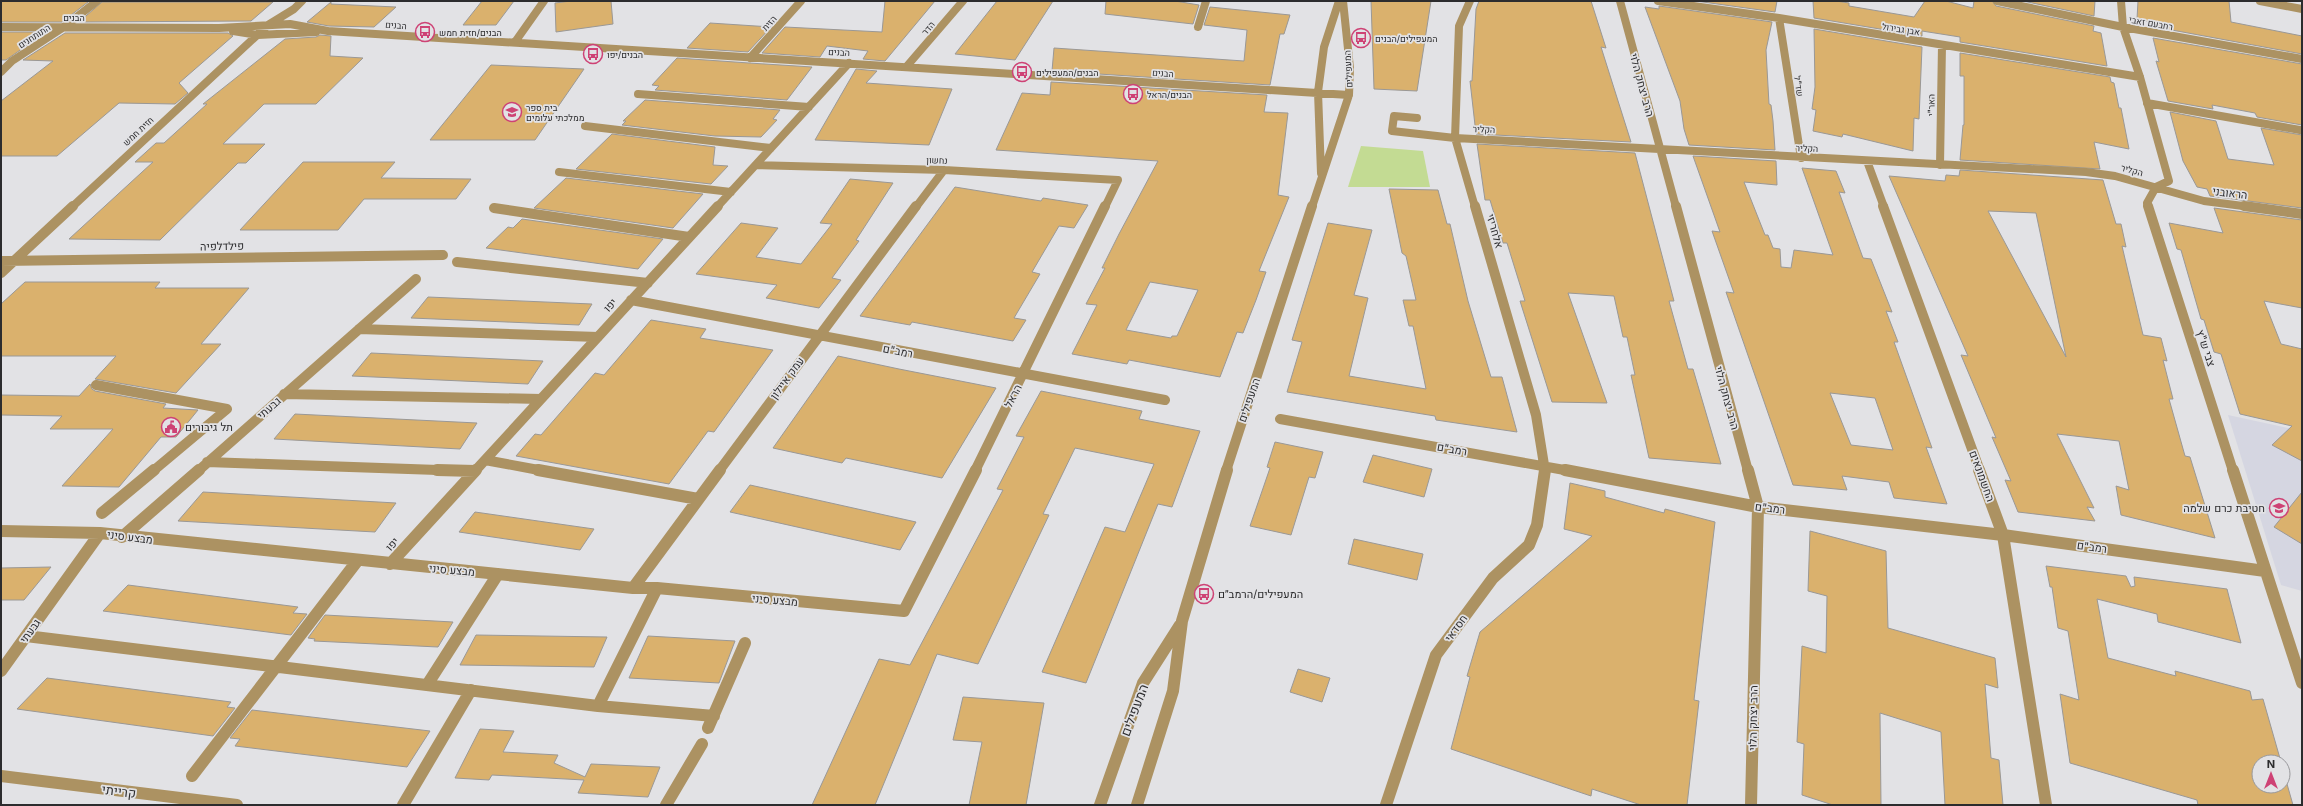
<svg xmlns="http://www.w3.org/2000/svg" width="2303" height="806" viewBox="0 0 2303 806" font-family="Inter,Heebo,sans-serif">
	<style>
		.built { fill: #d5d6e1 }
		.green { fill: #c3db93 }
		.building { fill: #dab16d; stroke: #9a9896; fill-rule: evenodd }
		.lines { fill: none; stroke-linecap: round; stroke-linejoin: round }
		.minor-far2 { stroke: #ac9262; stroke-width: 8 }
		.minor-far1 { stroke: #ac9262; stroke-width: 10 }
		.minor { stroke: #ac9262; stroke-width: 12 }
		.labels { text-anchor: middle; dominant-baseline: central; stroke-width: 3.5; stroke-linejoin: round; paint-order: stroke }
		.far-street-label { font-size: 9px; fill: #2c2c2e; stroke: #e2e2e5 }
		.far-poi-label { font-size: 9px; fill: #2c2c2e; stroke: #e2e2e5; text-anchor: start }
		.street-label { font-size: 11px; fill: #2c2c2e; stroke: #e2e2e5 }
		.poi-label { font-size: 11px; fill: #2c2c2e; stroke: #e2e2e5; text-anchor: start }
		.near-street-label { font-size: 13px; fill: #2c2c2e; stroke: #e2e2e5 }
	</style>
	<rect width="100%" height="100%" fill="#e2e2e5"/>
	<path class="built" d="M2228 415 2302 431V591L2281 585Z"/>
	<path class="green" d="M1361 146 1423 151 1430 187H1348Z"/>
	<path class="building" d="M1 1H85L88 2 62 22H1Z
		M482 1H514L496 25H463Z
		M571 1H611L613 24 556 32 555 3Z
		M885 1H935L885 61 863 59 868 51 827 46 820 57 762 53 785 27 882 32Z
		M997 1H1053L1015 60 955 54Z
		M1106 1H1175L1199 5 1193 24 1105 14Z
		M1371 1H1431L1417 91 1374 89Z
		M1479 1H1591L1606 48 1601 47 1631 142 1476 134 1470 81H1472L1476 9Z
		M1696 1H1777L1775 12Z
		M1813 1H1836L1849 3V6L1914 17 1925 1H1946L1973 8 1974 1H1992L1996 6 2094 26 2093 31 2101 33 2107 66 1960 42V37L1922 31V36L1814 18Z
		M2023 1H2095L2094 16Z
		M2138 1H2229L2231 22 2302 36V54L2150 26 2149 22 2137 19Z
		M102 2H273L251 21 79 22Z
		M331 2V4L396 7 374 27 329 26 307 22Z
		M1659 6 1772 22 1766 50 1769 104 1771 105 1773 121 1775 150 1689 145 1684 129 1680 101 1645 7 1659 9Z
		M1210 7 1290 15 1284 34H1280L1270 85 1052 71 1054 48 1244 61 1247 30 1204 25Z
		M710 23 771 27 748 52 687 48Z
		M1814 29 1922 47 1919 119 1914 118 1913 151 1843 134 1842 137 1813 131 1816 110 1812 109 1815 87Z
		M1 32H46L6 60H1Z
		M65 33H228L233 36 179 83 188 93 175 104 119 103 57 156H1V101L53 61 23 60Z
		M320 35 331 36 330 56 363 58 316 104H264L223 144H265L246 163H238L160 240 69 239 153 162H135L156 143H164L207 104H203L285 39 316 37Z
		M2153 38 2302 64V125L2257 117 2255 113 2212 105 2213 109 2168 101 2156 61 2159 62Z
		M1960 53 2110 77 2111 82 2114 83 2119 108H2121L2129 149 2094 142 2100 169 1960 160 1963 125H1964V76H1960Z
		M677 58 749 63 812 67 787 100 655 90 659 86 652 85Z
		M491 65 584 69 535 140H430Z
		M856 69 877 71 866 83 952 89 929 145 815 140Z
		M1051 82 1267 95 1264 112 1288 113 1278 195 1289 197 1259 271 1266 272 1256 300 1243 333 1237 332 1220 377 1129 360 1127 364 1072 354 1097 305 1086 304 1105 268H1102L1119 234 1158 161 996 150 1022 93 1050 95ZM1150 282 1198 290 1177 336H1172L1171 338 1126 330Z
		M645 100 780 110 773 119 777 120 761 137 715 136 622 125 626 121H623Z
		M2170 112 2216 121 2228 159 2274 165 2261 128 2302 135V208L2210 196 2207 189 2197 187 2183 161Z
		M612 134 715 147 713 165 728 166 711 184 576 169Z
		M1477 144 1635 153 1674 301H1669L1688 369H1693L1721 464 1649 458 1631 375H1635L1627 337H1623L1614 296 1568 293 1607 403 1552 402 1520 301H1525L1507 243H1503L1490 200H1485Z
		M1693 156 1776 161 1777 185 1744 182 1765 235H1768L1773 248 1780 249 1781 267 1791 268 1794 250 1833 255 1802 168 1836 171 1845 193 1839 192 1863 258 1871 259 1892 312 1886 311 1898 342H1894L1932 448 1926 447 1947 504 1894 498 1889 482 1842 476 1847 490 1793 485 1726 292 1734 293 1712 231 1720 232ZM1830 393 1875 398 1893 450 1851 445Z
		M303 162H395L381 178 471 179 456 199H364L338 230H240Z
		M1960 170 2103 180 2116 224H2121L2126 247 2122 246 2143 335 2161 338 2167 361 2163 360 2173 399H2169L2185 456 2190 457 2215 538 2121 515 2116 486 2129 490 2119 441 2057 434 2094 508 2087 507 2095 521 2018 512 2005 480 2011 481 1992 437 1996 438 1961 355 1968 356 1889 176 1945 181 1946 175 1959 176ZM1988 211 2036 213 2066 357Z
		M566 178 703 194 673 228 534 208Z
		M850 179 893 183 856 240 859 241 832 278 841 280 819 308 766 298 777 285 696 274 741 223 778 228 756 257 801 264 832 224 820 223Z
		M955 187 1041 201 1043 198 1088 205 1074 228 1059 226 1032 272 1040 274 1014 318 1026 320 1013 341 912 322 910 325 860 316Z
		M1389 189 1438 190 1447 224H1450L1468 301 1491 377H1502L1517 432 1436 420 1435 416 1287 392 1302 342 1292 340 1328 223 1372 230 1354 295 1368 298 1349 376 1426 389 1413 326H1409L1403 300H1416L1406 256 1402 253Z
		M2214 208 2302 220V308L2264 301 2281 344 2302 349V461L2272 445 2292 426 2240 414 2221 354 2214 352 2204 320 2201 319 2181 250 2177 249 2169 223 2223 233Z
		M522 219 663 239 638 269 486 248 508 227 513 228Z
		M25 282H160L155 288H249L201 344H221L176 393 95 379 116 356H1V304Z
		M428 297 592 304 579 325 411 318Z
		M651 320 706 329 700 338 773 350 714 432 708 431 669 484 516 456 535 434 541 435 595 373 604 375Z
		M371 353 543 361 528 384 352 376Z
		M838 356 899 369 996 388 942 478 846 458 842 463 773 448Z
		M90 384 92 389 95 391 166 404 163 408 198 410 176 437H161L119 487 62 486 113 429H50L62 416 1 415V395L79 396Z
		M1041 391 1142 411 1139 419 1200 431 1172 507 1158 504 1086 683 1042 672 1105 527 1125 532 1154 464 1075 448 1043 514 1049 515 978 664 937 654 875 805H812L879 659 910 665 1003 490 997 489 1024 437 1016 436Z
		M295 414 477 423 460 449 274 439Z
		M1275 442 1323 452 1315 478 1309 477 1291 535 1250 526 1270 468 1267 467Z
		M1373 455 1432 469 1424 497 1363 482Z
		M1570 483 1605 491V497L1664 513 1665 509 1715 522 1694 700 1699 701 1687 805H1641L1592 789 1591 796 1451 749 1470 677 1467 676 1480 632 1592 536 1564 529Z
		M750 485 916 522 900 550 730 512Z
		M203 492 396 503 375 532 178 521Z
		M2302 492V544L2274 527Z
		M475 512 594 529 580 550 459 532Z
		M1810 531 1886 551 1888 628 1995 658 1998 688 1985 684 1991 758 1999 760 2003 805H1945L1941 732 1880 713 1881 805H1833L1802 795 1804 744 1797 742 1802 646 1826 653 1827 596 1808 591Z
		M1354 539 1423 554 1417 580 1348 564Z
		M2046 566 2126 576 2131 587 2135 586 2134 577 2227 589 2241 643 2158 622 2157 614 2097 599 2108 658 2176 676 2175 671 2250 691 2252 700 2263 699 2281 762H2259V786H2283V770L2293 805H2198L2197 800 2070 763 2060 694 2079 700 2068 631 2058 628 2052 587H2050Z
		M51 567 24 600H1V568Z
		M128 585 298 607 293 613 307 614 291 635 103 611Z
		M325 615 453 622 438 647 314 641 315 639 308 638Z
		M476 635 607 637 594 667 460 665Z
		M648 636 735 641 719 683 629 678Z
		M1298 669 1330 678 1322 702 1290 692Z
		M47 678 231 702 227 707 235 708 213 736 17 709Z
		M963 697 1044 703 1026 805H969L982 742 953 740Z
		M252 710 430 731 407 767 235 746 240 739 230 738Z
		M480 729 514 731 503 752 558 755 554 763 585 777 591 764 660 767 648 797 578 793 584 780 492 775 489 780 455 778Z"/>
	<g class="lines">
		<path class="minor-far2" d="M1470 1 1459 26 1455 138 1475 207
			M1620 1 1676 207
			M1658 1 1779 18 2140 77
			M1997 1 2123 27 2302 59
			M2121 1 2123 27 2140 77 2169 181 2156 187 2147 203 2148 207
			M2260 1 2302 9
			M1779 18 1801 158
			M1 27 219 28 290 24 328 31 1349 95
			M1198 27 1206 1
			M233 31 258 35 316 32
			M515 42 544 1
			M750 58 801 1
			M907 66 963 1
			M1 72 12 61 64 27 97 1
			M638 94 809 107
			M2147 103 2300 130
			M1417 118 1394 116 1392 131 1455 138 2086 172 2115 176 2204 201 2251 207
			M585 126 771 148
			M1867 161 1884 207
			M756 165 944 170 1118 180 1105 207
			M1940 165 1942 45
			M559 172 731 192
			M1321 173 1318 92 1324 47 1339 1
			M72 207 268 25 294 9 302 1
			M717 207 849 63
			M916 207 944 170
			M1312 207 1349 95 1350 68 1343 1"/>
		<path class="minor-far1" d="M1475 206 1536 415 1545 471
			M1676 206 1748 471
			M1883 206 1980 471
			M2148 206 2233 471
			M2244 206 2302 214
			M494 208 689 237
			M1 261 443 255
			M457 262 648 283
			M1 273 73 206
			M631 300 1165 400
			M359 329 598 337
			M96 385 227 409 153 471
			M284 394 541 399
			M1280 419 1570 471
			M485 460 544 471
			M207 462 467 471
			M198 471 416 279
			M475 471 718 206
			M719 471 916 206
			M975 471 1105 206
			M1226 471 1312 206"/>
		<path class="minor" d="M437 470 475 471
			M538 470 698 499
			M1565 470 1758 507 2003 535 2265 571
			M1748 470 1758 507 1751 805
			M1979 470 2003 535 2046 805
			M2233 470 2302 683
			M102 513 154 470
			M1 531 100 533 633 588H657L904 611 976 470
			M122 537 199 470
			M390 564 476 470
			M633 588 720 470
			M26 636 598 706 714 716
			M1 671 100 533
			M427 685 498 574
			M598 706 657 588
			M708 728 745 643
			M1 776 237 805
			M192 776 358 560
			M403 805 471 690
			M666 805 702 744
			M1100 805 1143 683 1180 625
			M1137 805 1173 691 1182 621 1227 470
			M1386 805 1436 655 1493 578 1529 545 1537 525 1545 470"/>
	</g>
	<defs>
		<g id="bus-ring" transform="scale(1)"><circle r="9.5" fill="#e2e2e5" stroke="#ce4275" stroke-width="1.5"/><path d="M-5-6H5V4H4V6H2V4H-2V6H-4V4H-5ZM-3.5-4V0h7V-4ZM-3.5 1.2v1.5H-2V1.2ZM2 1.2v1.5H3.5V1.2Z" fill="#ce4275"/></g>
		<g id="school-ring" transform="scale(1)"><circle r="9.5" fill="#e2e2e5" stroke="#ce4275" stroke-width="1.5"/><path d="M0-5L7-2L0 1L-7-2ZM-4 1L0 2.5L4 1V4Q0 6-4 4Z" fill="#ce4275"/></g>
		<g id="civic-ring" transform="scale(1)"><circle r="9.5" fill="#e2e2e5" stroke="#ce4275" stroke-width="1.5"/><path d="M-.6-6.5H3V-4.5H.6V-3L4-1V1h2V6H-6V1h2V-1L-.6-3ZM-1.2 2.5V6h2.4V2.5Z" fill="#ce4275"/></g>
	</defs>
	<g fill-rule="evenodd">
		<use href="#bus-ring" x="425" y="32"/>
		<use href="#bus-ring" x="1361" y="38"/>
		<use href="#bus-ring" x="593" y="54"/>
		<use href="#bus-ring" x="1022" y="72"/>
		<use href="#bus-ring" x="1133" y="94"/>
		<use href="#school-ring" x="512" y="112"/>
		<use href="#civic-ring" x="171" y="427"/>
		<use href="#school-ring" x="2279" y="508"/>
		<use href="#bus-ring" x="1204" y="594"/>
	</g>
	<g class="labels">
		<g class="far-street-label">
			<text x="74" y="17">הבנים</text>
			<text transform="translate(769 23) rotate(-48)">הזית</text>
			<text transform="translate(2151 23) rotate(10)">רחבעם זאבי</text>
			<text transform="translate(396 25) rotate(4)">הבנים</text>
			<text transform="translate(928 28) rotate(-50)">הדר</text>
			<text transform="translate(1901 29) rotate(9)">אבן גבירול</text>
			<text transform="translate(34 36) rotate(-33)">התותחנים</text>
			<text transform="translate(839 52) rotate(3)">הבנים</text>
			<text transform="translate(1348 69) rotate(-93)">המעפילים</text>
			<text transform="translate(1163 73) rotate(4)">הבנים</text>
			<text transform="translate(1799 86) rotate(81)">שד"ל</text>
			<text transform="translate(1931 105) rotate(-89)">האר"י</text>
			<text transform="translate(1484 129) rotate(3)">הקליר</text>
			<text transform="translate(138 131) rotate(-43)">חזית חמש</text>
			<text transform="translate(1807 148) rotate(3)">הקליר</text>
			<text transform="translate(937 160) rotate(2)">נחשון</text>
			<text transform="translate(2132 170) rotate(15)">הקליר</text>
		</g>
		<g class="far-poi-label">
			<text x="439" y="32">הבנים/חזית חמש</text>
			<text x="1375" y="38">המעפילים/הבנים</text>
			<text x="607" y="54">הבנים/יפו</text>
			<text x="1036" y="72">הבנים/המעפילים</text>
			<text x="1147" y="94">הבנים/הראל</text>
			<text x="526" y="107">בית ספר<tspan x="526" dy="10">ממלכתי עלומים</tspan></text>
		</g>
		<g class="street-label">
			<text transform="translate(1642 85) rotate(75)">הרב יצחק הלוי</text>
			<text transform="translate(2230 193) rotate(7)">הראובני</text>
			<text transform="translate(1495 231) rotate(74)">אלחריזי</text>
			<text transform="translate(222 246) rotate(-1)">פילדלפיה</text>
			<text transform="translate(610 305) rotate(-48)">יפו</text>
			<text transform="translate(2206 348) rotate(72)">צבי ש"ץ</text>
			<text transform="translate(898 351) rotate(11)">רמב"ם</text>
			<text transform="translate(787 378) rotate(-54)">עמק איילון</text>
			<text transform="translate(1013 396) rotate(-63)">הראל</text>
			<text transform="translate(1727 398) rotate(75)">הרב יצחק הלוי</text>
			<text transform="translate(1249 400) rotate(-71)">המעפילים</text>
			<text transform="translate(269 408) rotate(-41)">גבעתי</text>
			<text transform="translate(1452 449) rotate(10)">רמב"ם</text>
			<text transform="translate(1982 476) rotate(70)">החשמונאים</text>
			<text transform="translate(1770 508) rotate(7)">רמב"ם</text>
			<text transform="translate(130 537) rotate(7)">מבצע סיני</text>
			<text transform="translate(392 544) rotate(-48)">יפו</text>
			<text transform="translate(2092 547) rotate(8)">רמב"ם</text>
			<text transform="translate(452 570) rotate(5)">מבצע סיני</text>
			<text transform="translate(775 600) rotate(5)">מבצע סיני</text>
			<text transform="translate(1456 628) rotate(-54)">חסדאי</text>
			<text transform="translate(30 631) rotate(-54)">גבעתי</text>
			<text transform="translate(1753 718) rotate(-89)">הרב יצחק הלוי</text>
		</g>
		<g class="poi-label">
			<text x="185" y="427">תל גיבורים</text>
			<text x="2265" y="508" text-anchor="end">חטיבת כרם שלמה</text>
			<text x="1218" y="594">המעפילים/הרמב״ם</text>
		</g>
		<g class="near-street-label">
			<text transform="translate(1134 710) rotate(-69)">המעפילים</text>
			<text transform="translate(119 791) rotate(7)">קרייתי</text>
		</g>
	</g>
	<rect width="2303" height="806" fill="none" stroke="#2c2c2e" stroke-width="4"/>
	<g transform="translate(2271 774)"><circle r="19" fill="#e2e2e5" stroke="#99999c"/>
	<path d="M0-3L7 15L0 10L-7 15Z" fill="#ce4275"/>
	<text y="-6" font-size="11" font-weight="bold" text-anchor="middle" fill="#2c2c2e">N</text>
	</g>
</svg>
